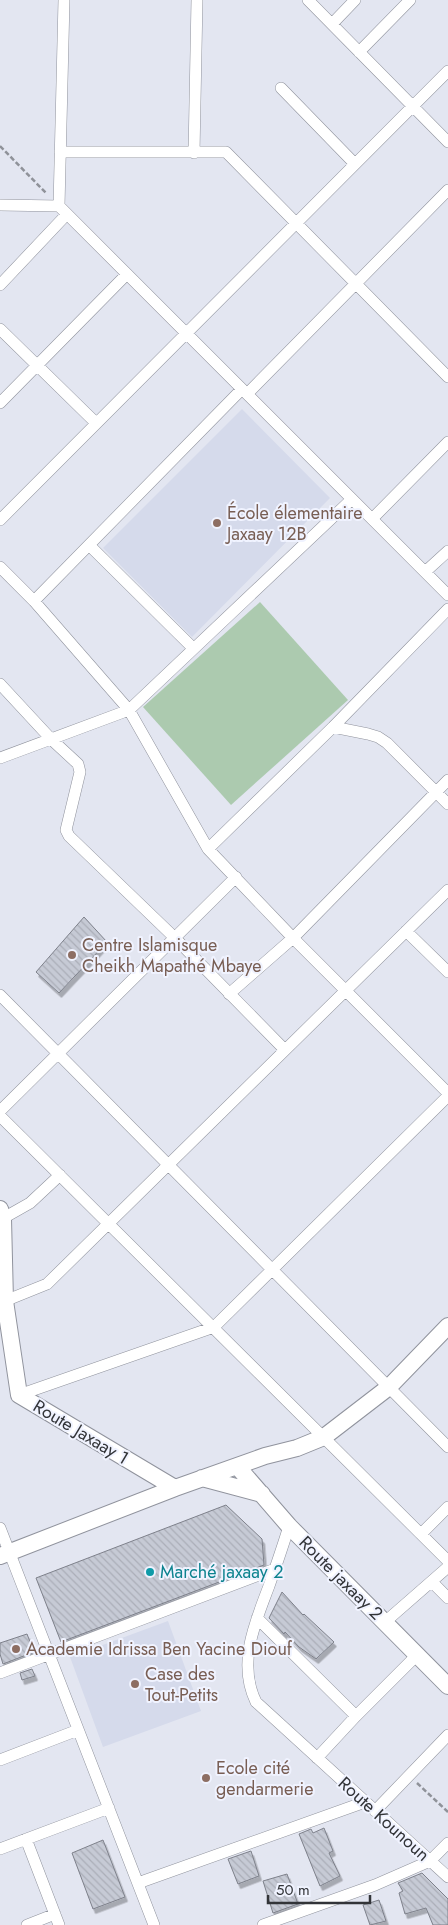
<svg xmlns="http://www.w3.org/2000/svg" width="448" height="1925" viewBox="0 0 448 1925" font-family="Jost,sans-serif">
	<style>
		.built { fill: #d5daeb }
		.green { fill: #accaaf }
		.building { fill: url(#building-back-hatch); stroke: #7e818b; filter: url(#shadow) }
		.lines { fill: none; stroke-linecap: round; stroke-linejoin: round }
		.street-casing { stroke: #90939d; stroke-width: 12 }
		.secondary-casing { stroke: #90939d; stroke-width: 18 }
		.path { stroke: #8f9299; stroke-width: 2.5; stroke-dasharray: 5 2.5; stroke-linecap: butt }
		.street { stroke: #fff; stroke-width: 11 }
		.secondary { stroke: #fff; stroke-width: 16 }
		.education-dot { fill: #8d6e63; stroke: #f0f3ff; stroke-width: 2 }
		.culture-dot { fill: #0f9aa8; stroke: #f0f3ff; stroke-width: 2 }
		.labels { text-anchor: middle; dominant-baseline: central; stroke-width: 4; stroke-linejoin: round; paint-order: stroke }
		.education-label { font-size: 18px; fill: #785e54; stroke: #f0f3ff; text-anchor: start }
		.street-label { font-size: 18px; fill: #323438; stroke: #f0f3ff }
		.culture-label { font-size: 18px; fill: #0d838f; stroke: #f0f3ff; text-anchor: start }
	</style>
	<defs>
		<pattern id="building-back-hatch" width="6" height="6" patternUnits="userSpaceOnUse" patternTransform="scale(1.25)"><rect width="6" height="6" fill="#c6cad5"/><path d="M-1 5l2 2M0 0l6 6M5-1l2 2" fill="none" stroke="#abaeb8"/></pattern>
		<filter id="shadow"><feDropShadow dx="2.5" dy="4.5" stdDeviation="0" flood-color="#0004"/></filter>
	</defs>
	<rect width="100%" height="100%" fill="#e3e6f1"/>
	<path class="built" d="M242 409 330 498 192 637 103 548Z
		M168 1621 201 1711 103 1747 70 1657Z"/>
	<path class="green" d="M260 602 348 700 231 805 143 707Z"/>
	<path class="building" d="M84 917 107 942 59 993 36 972Z
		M226 1505 262 1539 264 1565 61 1642 36 1578Z
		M282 1592 303 1615 304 1614 334 1642 316 1659 299 1647 285 1632 284 1634 269 1618Z
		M27 1634 34 1652 3 1664 0 1654V1643Z
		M32 1669 35 1676 22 1680 20 1673Z
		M324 1828 333 1851 329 1853 340 1876 320 1886 299 1834 311 1829 313 1833Z
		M103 1840 125 1897 93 1909 72 1853Z
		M251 1851 259 1876 238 1884 228 1859Z
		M422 1873 448 1899V1925H433L426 1908 405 1914 399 1893 403 1891 398 1883Z
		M287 1874 298 1904 273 1913 263 1881Z
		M379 1900 386 1921 370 1925 363 1905Z"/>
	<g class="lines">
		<g class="street-casing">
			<path id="street" d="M308 0 448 142
				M332 24 355 0
				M359 52 410 0
				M281 88 355 164
				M60 152H226L448 377
				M194 153 197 0
				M0 205 59 206 448 595
				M59 206 64 0
				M0 285 67 214
				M0 329 96 423
				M247 394 448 190
				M0 403 127 274
				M372 519 448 442
				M0 520 448 71
				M89 545 193 648
				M0 567 34 601 129 710 208 849 293 938 448 1093
				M425 572 448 551
				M34 601 242 389
				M0 684 51 739 78 764 80 772 66 830 69 836 175 938 285 1050
				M333 727 368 734 378 737 387 743 448 804
				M0 758 129 710 352 499
				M208 849 333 727 448 609
				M406 931 448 972
				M229 994 293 938 448 780
				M0 995 448 1447
				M0 1111 236 877
				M0 1116 448 1561
				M0 1220 30 1203 60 1175
				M0 1303 47 1284 448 890
				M19 1395 214 1327 448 1096
				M289 1526C283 1546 276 1566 269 1586 255 1623 237 1663 256 1702L448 1877
				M0 1528 154 1925
				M421 1534 448 1507
				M432 1582 448 1598
				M257 1618 356 1716
				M385 1622 448 1567
				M0 1673 275 1569
				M317 1758 356 1716 417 1655
				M0 1760 78 1730
				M375 1811 448 1735
				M26 1839 59 1925
				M0 1849 109 1808
				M138 1883 365 1802
				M27 1925 55 1914
				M263 1925 375 1885 430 1861 448 1843"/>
		</g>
		<g class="secondary-casing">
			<path id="secondary" d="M0 1209 3 1219 5 1301 19 1395 175 1488
				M237 1466 289 1526 448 1686
				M202 1478 262 1494
				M0 1556 175 1488 265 1456 297 1448 324 1437 389 1387 448 1326"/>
		</g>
		<path class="path" d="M0 146 46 193
			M417 1783 448 1812"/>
		<use href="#street" class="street"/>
		<use href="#secondary" class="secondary"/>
	</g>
	<g class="education-dot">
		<circle cx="217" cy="523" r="5"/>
		<circle cx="72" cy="955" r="5"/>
		<circle cx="16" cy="1649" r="5"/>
		<circle cx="135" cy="1684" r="5"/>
		<circle cx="206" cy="1778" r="5"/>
	</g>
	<circle class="culture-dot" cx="150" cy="1572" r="5"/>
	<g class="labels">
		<g class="education-label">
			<text x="227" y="513">École élementaire<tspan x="227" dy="21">Jaxaay 12B</tspan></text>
			<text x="82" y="945">Centre Islamisque<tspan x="82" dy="21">Cheikh Mapathé Mbaye</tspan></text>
			<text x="26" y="1649">Academie Idrissa Ben Yacine Diouf</text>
			<text x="145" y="1674">Case des<tspan x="145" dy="21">Tout-Petits</tspan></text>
			<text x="216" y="1768">Ecole cité<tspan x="216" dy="21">gendarmerie</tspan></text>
		</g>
		<g class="street-label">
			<text transform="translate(81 1432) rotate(31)">Route Jaxaay 1</text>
			<text transform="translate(341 1578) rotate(45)">Route jaxaay 2</text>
			<text transform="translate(384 1819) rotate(42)">Route Kounoun</text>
		</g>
		<g class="culture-label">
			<text x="160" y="1572">Marché jaxaay 2</text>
		</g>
	</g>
	<path d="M268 1895v8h102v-8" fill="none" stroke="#323438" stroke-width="2.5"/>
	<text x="276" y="1895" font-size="15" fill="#323438" stroke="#f0f3ff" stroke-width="4" paint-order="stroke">50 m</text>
</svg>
